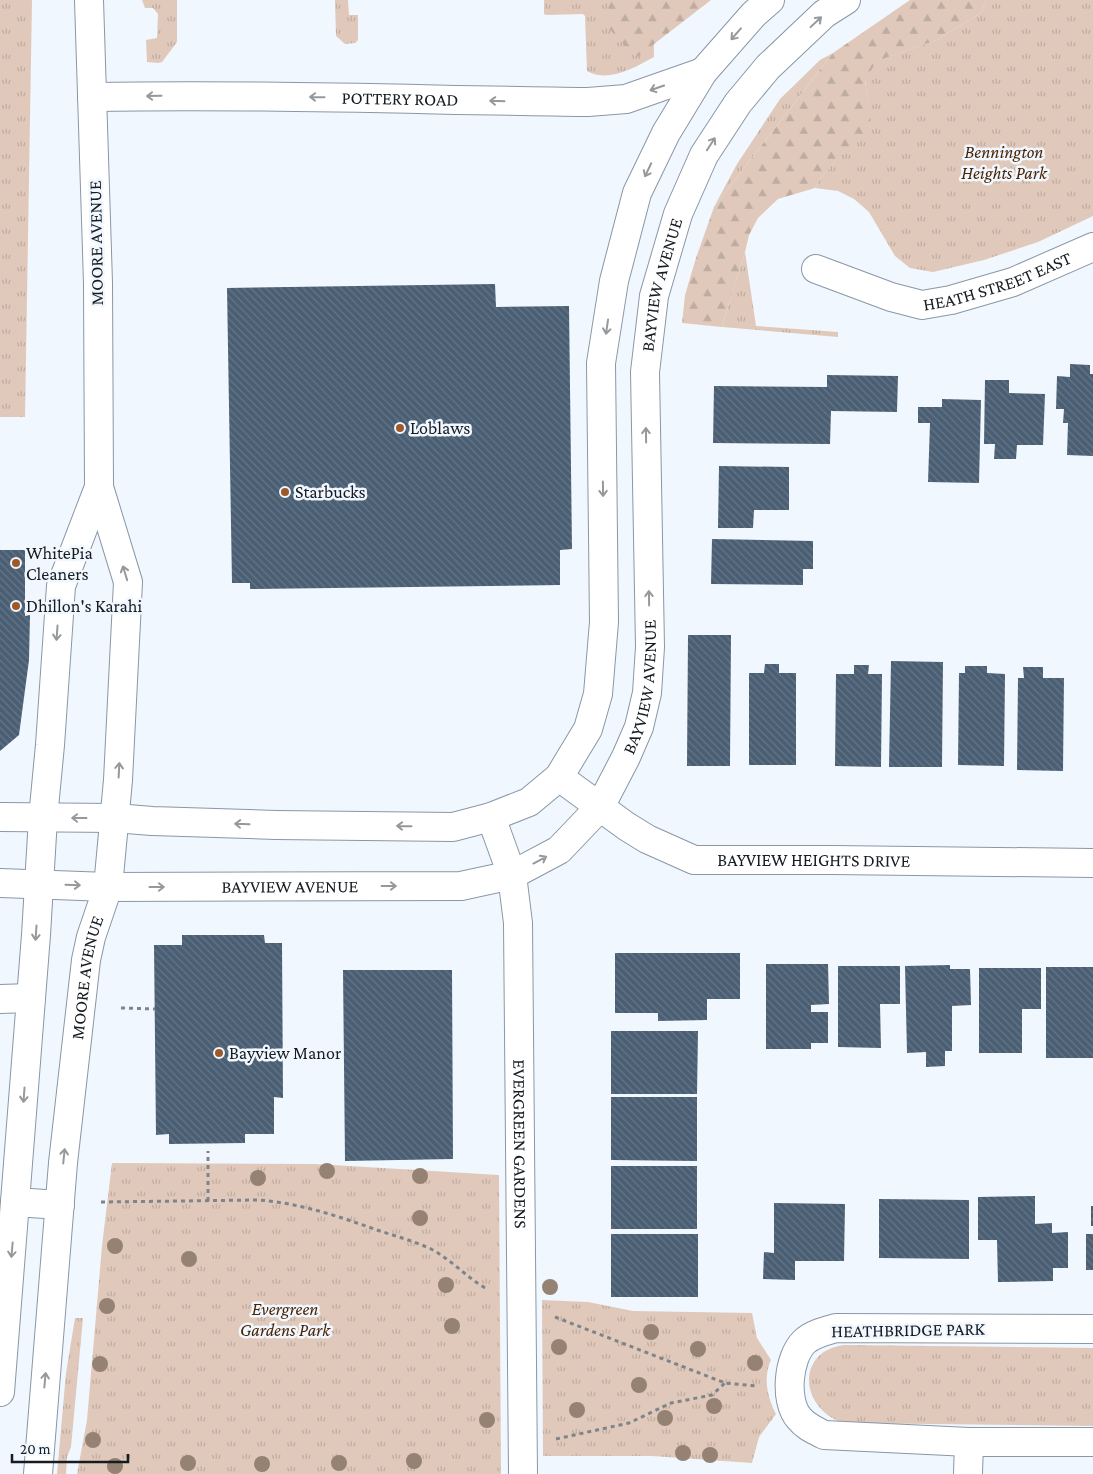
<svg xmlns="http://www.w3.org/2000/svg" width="1093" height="1474" viewBox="0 0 1093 1474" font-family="'Crimson Pro',serif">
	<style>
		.grass { fill: url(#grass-tufts) }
		.forest { fill: url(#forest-firs) }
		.building { fill: url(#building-back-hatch) }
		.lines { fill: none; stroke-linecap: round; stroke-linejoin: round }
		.minor-casing { stroke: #8997a6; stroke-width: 30 }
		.major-casing { stroke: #8997a6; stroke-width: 30 }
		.path { stroke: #7e848a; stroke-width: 3; stroke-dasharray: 4 4; stroke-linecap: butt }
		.minor { stroke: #fff; stroke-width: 28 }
		.major { stroke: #fff; stroke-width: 28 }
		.tree { fill: #958273 }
		.oneway { stroke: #96999b }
		.poi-dot { fill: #9c5929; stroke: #f1f7fe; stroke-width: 2 }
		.labels { text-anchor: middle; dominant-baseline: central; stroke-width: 5; stroke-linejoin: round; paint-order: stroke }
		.street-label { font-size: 18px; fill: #161c21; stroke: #f1f7fe }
		.park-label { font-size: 18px; font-style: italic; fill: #4a2202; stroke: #f1f7fe }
		.poi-label { font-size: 18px; fill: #161c21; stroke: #f1f7fe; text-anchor: start }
	</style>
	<defs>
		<pattern id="grass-tufts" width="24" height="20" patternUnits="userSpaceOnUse" patternTransform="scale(1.25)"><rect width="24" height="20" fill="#e0c9ba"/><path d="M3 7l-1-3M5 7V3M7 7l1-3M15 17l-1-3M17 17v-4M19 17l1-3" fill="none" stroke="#bfaca0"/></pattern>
		<pattern id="forest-firs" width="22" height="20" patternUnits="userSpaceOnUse" patternTransform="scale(1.25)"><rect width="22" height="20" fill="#e0c9ba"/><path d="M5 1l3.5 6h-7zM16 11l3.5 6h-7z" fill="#bfaca0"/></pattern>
		<pattern id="building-back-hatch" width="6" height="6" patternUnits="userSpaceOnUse" patternTransform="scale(1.25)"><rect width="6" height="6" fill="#4a5f74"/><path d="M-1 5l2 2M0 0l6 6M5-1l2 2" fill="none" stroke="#667686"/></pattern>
	</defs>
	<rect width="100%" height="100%" fill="#f1f7fe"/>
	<path class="grass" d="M0 0H32L25 417H0Z
		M142 0H177V42L162 62 158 63 147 62 146 40 157 38 158 14 153 8H145Z
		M335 0H348L349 15H358V40L355 43 345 44 336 36Z
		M544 0H653L654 57C634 68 608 83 587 71L585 16 583 14 546 15 544 14Z
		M986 0H1093V216L1038 242 984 260 933 272 910 268 895 256 869 212 854 199 838 191 815 188 821 178 844 150 871 132 865 79 876 61 937 40 982 12Z
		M833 53 714 207 737 164 780 99 820 60Z
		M745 252 756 326 838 332V337L722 327Z
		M112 1163 316 1164 499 1175 501 1474H77L87 1420 102 1246Z
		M542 1300 588 1302 633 1311 752 1313 757 1338 771 1360C763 1377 767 1397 776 1414L759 1437 752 1463 652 1456H543Z
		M75 1318H83L71 1447 67 1457 66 1474H57L66 1373Z
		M844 1345 1093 1348V1426L843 1423C799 1408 796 1351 844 1345Z"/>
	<path class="forest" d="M612 0H711L636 58 603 22Z
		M910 0H986L982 12 937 40 877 61 865 80 872 132 844 151 821 178 815 188 778 199 758 218 749 235 745 252 722 327 682 323 685 295 696 258 714 207 833 53Z"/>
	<path class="building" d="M495 284 496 307 569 306 572 549 560 550V585L250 589V583H232L227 288Z
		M1070 364 1090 365V374H1093V456L1067 455 1068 423H1063L1064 409H1056L1057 376 1070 377Z
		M827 375 898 376 897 412 831 411 830 444 713 443 714 386 827 387Z
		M985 380H1009V393L1045 394 1043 445H1017L1016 459H994L995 444H984Z
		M942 399 981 400 979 483 928 482 930 423H918V407H942Z
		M719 466 789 467V510H754L753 528H718Z
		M712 539 813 541V569H803V585L711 584Z
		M0 550H25V616L30 615 29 660 19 735 0 751Z
		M688 635H731L730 766H687Z
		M891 661 943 662 942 767H889Z
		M765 664H779V673H796V765H749V673H764Z
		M854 665H869L868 674H882L881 767 835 766 836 674H854Z
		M965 666H987V673L1005 674 1004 766 958 765 959 673H965Z
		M1023 667H1043V678H1064L1063 771 1017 770 1018 678H1024Z
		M182 935H264L265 943H282L283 1098 274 1097V1134H245V1143L169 1144V1134L156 1135 154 945H182Z
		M615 953H740V999H707V1020L658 1021V1013H615Z
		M766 964H828L829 1004 811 1005V1012H828V1043H811V1049H766Z
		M950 965V969H970L971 1005 952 1006V1051H945V1066L926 1067V1052L907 1053 905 966Z
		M838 966H900V1004H880L881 1048 838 1047Z
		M1046 967H1093V1058H1046Z
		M979 968H1041V1009H1022V1053H979Z
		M343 970H452L453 1159 345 1161Z
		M611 1031H698L697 1094H611Z
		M611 1097H697V1161L611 1160Z
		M611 1166H697V1229H611Z
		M1035 1196V1224L1052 1223V1233L1068 1232V1268H1053V1281L998 1282 997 1240H978V1197Z
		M879 1199 969 1200V1259L879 1258Z
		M774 1203 845 1204 844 1261H795V1280L763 1279 764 1252 774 1253Z
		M1091 1206H1093V1226H1091Z
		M611 1234H698V1297H611Z
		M1086 1234H1093V1270H1086Z"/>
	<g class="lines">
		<g class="minor-casing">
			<g id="minor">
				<path id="s1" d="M92 97C257 94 423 100 588 102L626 99 703 72"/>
				<path id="s2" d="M816 269 891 297 922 305 951 300 1013 282 1093 247"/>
				<path id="s3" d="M559 777 626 826 647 839 694 860H833L1093 863"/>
				<path id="s4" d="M491 817 512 875 518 923 523 1474"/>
				<path d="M0 999 31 998"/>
				<path d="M15 1202 60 1205"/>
				<path d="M1093 1329 836 1328C825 1331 812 1334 804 1342 788 1358 784 1401 799 1418 806 1427 815 1430 824 1435L969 1442H1093"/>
				<path d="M0 1392 36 935 43 818 50 745 61 586 99 487"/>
				<path id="s5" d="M38 1474 63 1163 86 960 91 937 108 887 118 780 128 582 99 487 98 283 89 0"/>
				<path d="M968 1474 969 1442"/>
			</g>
		</g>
		<g class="major-casing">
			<g id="major">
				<path d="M0 817 115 818 152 821 276 825 453 827 491 817 529 802 559 777 588 729 598 694 604 622 601 363 614 281 637 193 666 133 703 72 754 14 770 0"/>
				<path id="s6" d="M0 883 108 887 461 886 512 875 559 850 600 807 626 757 639 727 647 693 650 647 645 372 654 296 678 214 704 155 738 103 768 67 824 14 846 0"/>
			</g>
		</g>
		<path class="path" d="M121 1008 155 1009
			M208 1201V1151
			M101 1202 258 1200C299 1203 338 1216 377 1230 395 1236 414 1241 431 1249 452 1260 467 1278 487 1289
			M555 1317 725 1383 757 1386
			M556 1439 629 1423 671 1403 712 1395 725 1383"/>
		<use href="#minor" class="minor"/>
		<use href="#major" class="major"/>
	</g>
	<g class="tree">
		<circle cx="327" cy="1171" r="8"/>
		<circle cx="420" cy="1176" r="8"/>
		<circle cx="258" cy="1178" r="8"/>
		<circle cx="420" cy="1218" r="8"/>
		<circle cx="115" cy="1246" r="8"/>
		<circle cx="189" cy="1259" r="8"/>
		<circle cx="446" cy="1285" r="8"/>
		<circle cx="550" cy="1287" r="8"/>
		<circle cx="107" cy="1306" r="8"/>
		<circle cx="452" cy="1326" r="8"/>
		<circle cx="651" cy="1332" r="8"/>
		<circle cx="559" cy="1347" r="8"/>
		<circle cx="698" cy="1349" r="8"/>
		<circle cx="755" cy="1363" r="8"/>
		<circle cx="100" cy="1364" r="8"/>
		<circle cx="639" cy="1385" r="8"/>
		<circle cx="714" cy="1406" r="8"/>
		<circle cx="577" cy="1410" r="8"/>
		<circle cx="665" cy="1418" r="8"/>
		<circle cx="487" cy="1420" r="8"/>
		<circle cx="93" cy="1440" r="8"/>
		<circle cx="683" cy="1453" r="8"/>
		<circle cx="710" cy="1455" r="8"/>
		<circle cx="414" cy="1461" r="8"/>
		<circle cx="188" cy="1463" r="8"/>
		<circle cx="339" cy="1463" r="8"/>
		<circle cx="262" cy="1464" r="8"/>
		<circle cx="115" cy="1466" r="8"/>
	</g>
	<defs><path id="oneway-shaft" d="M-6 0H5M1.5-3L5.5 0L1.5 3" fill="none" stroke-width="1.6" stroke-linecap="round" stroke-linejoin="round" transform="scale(1.25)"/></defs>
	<g class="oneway">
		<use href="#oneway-shaft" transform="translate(816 22) rotate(-43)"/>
		<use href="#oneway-shaft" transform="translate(736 34) rotate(131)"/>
		<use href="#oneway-shaft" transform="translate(657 88) rotate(161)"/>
		<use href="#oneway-shaft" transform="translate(154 96) rotate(179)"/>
		<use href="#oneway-shaft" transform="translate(317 97) rotate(-179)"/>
		<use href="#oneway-shaft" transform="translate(497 101) rotate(-178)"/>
		<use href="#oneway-shaft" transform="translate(711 144) rotate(-57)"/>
		<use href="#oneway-shaft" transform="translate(648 170) rotate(115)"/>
		<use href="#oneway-shaft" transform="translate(607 327) rotate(98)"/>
		<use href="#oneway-shaft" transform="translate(646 435) rotate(-91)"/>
		<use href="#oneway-shaft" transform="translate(603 489) rotate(89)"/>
		<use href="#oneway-shaft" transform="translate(125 573) rotate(-107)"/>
		<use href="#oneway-shaft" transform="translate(649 598) rotate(-91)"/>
		<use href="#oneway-shaft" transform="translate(57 633) rotate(94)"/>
		<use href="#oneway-shaft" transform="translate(119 770) rotate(-87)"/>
		<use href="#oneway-shaft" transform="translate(79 818) rotate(-180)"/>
		<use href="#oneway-shaft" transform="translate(242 824) rotate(-178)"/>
		<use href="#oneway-shaft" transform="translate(404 826) rotate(-179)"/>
		<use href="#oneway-shaft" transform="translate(540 860) rotate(-28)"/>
		<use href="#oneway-shaft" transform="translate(73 885) rotate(2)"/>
		<use href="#oneway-shaft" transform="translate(389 886)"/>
		<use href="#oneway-shaft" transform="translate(157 887)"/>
		<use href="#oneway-shaft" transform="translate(36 933) rotate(94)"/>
		<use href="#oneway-shaft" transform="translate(24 1095) rotate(94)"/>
		<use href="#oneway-shaft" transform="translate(64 1156) rotate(-84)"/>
		<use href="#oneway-shaft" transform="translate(12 1250) rotate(95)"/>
		<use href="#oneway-shaft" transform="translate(45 1380) rotate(-85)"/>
	</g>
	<g class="poi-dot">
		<circle cx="400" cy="428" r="5"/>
		<circle cx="285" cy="492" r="5"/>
		<circle cx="16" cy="563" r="5"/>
		<circle cx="16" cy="606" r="5"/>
		<circle cx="219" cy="1053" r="5"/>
	</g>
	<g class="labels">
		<g class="street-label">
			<text stroke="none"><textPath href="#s1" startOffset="308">POTTERY ROAD</textPath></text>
			<text transform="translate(96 243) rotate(-91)">MOORE AVENUE</text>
			<text stroke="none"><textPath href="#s2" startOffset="191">HEATH STREET EAST</textPath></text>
			<text stroke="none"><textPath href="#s6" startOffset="1160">BAYVIEW AVENUE</textPath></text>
			<text stroke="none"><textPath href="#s6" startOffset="755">BAYVIEW AVENUE</textPath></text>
			<text stroke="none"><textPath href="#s3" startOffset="279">BAYVIEW HEIGHTS DRIVE</textPath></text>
			<text stroke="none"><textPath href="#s6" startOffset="290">BAYVIEW AVENUE</textPath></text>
			<text stroke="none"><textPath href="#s5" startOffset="499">MOORE AVENUE</textPath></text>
			<text stroke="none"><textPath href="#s4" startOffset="331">EVERGREEN GARDENS</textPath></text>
			<text transform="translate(908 1330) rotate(-1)">HEATHBRIDGE PARK</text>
		</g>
		<g class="park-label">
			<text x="1004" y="152">Bennington<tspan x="1004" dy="21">Heights Park</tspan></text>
			<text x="285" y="1309">Evergreen<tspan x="285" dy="21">Gardens Park</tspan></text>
		</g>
		<g class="poi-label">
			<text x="410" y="428">Loblaws</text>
			<text x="295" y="492">Starbucks</text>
			<text x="26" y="553">WhitePia<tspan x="26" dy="21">Cleaners</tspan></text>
			<text x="26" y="606">Dhillon's Karahi</text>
			<text x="229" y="1053">Bayview Manor</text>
		</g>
	</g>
	<path d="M12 1454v8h116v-8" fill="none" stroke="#161c21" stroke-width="2.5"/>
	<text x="20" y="1454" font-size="15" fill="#161c21" stroke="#f1f7fe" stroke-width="4" paint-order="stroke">20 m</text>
</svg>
